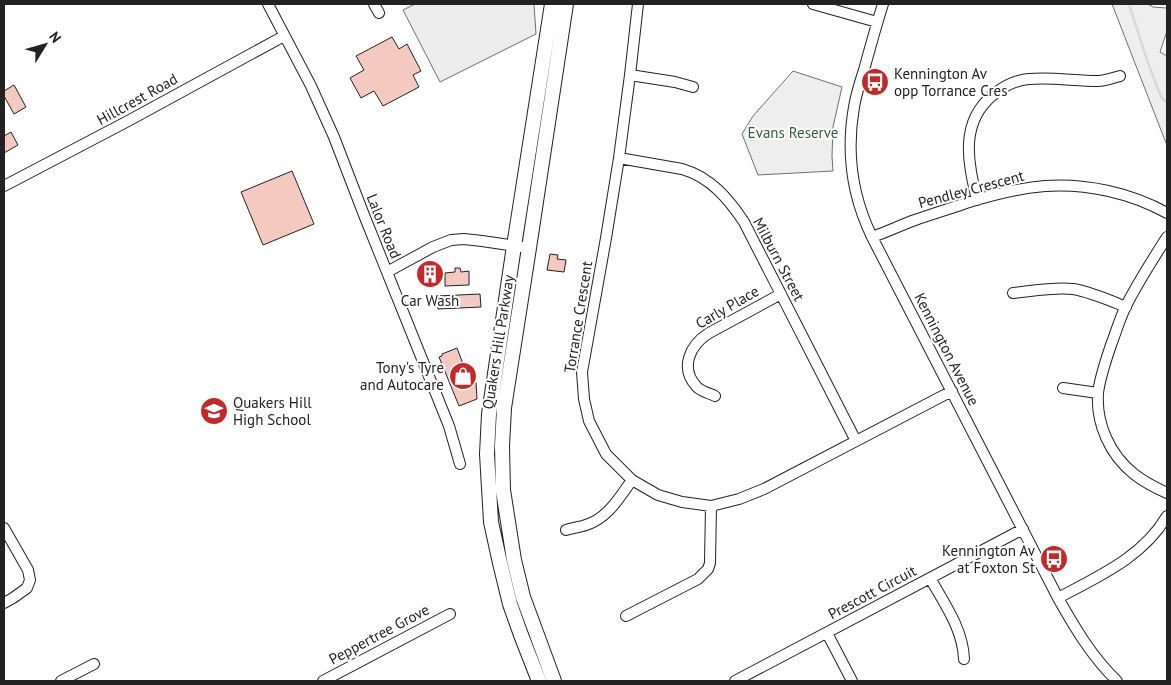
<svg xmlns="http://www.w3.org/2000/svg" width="1171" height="685" viewBox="0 0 1171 685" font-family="'PT Sans',sans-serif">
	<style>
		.green { fill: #eee; stroke: #6f6f6f }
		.parking { fill: #ededed; stroke: #6f6f6f }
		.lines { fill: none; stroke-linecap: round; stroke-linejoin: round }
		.stream { stroke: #d9d9d9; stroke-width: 2.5 }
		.building { fill: #f3c9c0; stroke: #222 }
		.minor-casing { stroke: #222; stroke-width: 12 }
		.major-casing { stroke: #222; stroke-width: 16 }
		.minor { stroke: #fff; stroke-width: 10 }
		.major { stroke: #fff; stroke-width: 14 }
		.labels { text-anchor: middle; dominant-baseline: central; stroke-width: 4; stroke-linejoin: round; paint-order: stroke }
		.poi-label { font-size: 15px; fill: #222; stroke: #fff; text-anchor: start }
		.street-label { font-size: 15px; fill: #222; stroke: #fff }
		.park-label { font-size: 15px; fill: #2f5e38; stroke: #fff }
	</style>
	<rect width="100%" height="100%" fill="#fff"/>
	<path class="green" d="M1112 4H1148L1153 7 1167 8V31L1160 52 1167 56V144L1166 143Z
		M793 71 842 87 833 127 832 156 833 171 758 175 742 134 753 116Z"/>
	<path class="parking" d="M415 4H534L536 34 440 82 403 10Z"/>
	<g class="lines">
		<path class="stream" d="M1129 4 1147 60 1161 97 1167 103"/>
	</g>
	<path class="building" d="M392 37 399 49 407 44 421 71 413 75 419 87 383 106 374 91 361 98 350 78 364 70 356 56Z
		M14 85 26 107 14 114 4 96V91Z
		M11 132 18 145 4 153V136Z
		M292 171 314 224 263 245 241 192Z
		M550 254 558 255 557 259 566 260 564 272 547 270Z
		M434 267 438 273 425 280 421 274Z
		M455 268H460L461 272 469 271V285L445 286V273L455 272Z
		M480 294 481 307 438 309 437 296Z
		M457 348 468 377 473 375 476 383 477 399 459 406 439 357 442 356V354Z"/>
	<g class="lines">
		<g class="minor-casing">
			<path id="minor" d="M268 4 311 86 334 137 364 215 449 426 460 464
				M374 4 379 13
				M638 4 630 75 619 158 606 238 582 372 584 399 589 421 606 454 632 480 658 495 682 502 711 506 739 499 764 489 952 391
				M813 4 877 22
				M883 4C876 26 870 48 864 70 860 82 856 95 854 107 846 153 852 196 872 237L1058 598C1075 628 1092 657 1117 681
				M630 75 675 82 693 87
				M619 158 682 169C710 177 728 198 744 222L856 441
				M4 186 128 121 284 36
				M977 200C968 162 959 122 994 94 1004 86 1017 80 1029 79 1052 77 1075 81 1098 81 1105 81 1113 78 1120 76
				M872 237C887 232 901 225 915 220 932 214 949 209 966 203 992 195 1018 188 1045 186 1086 183 1131 193 1167 213
				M1167 237C1153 259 1138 282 1126 306 1120 318 1116 332 1111 345 1106 360 1100 377 1098 393 1096 424 1110 455 1134 474 1144 482 1156 488 1167 493
				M387 272 433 247 451 240 464 239 482 241 529 248
				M1013 293C1033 291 1053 287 1073 289 1091 292 1109 300 1126 307
				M1063 388 1098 393
				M715 396C709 393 702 392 697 387 679 368 690 345 709 333L781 294
				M4 528 28 570 30 580 27 588 13 598 4 603
				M566 530C573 528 580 527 586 525 608 518 619 498 632 480
				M930 578C944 603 963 629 964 659
				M1058 598C1099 576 1143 557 1167 516
				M626 616 698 579 708 569 710 563 711 506
				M827 633 852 681
				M61 681 94 664
				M323 681 450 614
				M735 681 1023 529"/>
		</g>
		<g class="major-casing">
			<path id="major" d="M539 681 521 635 510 604 500 563 491 522 487 454 489 414 514 246 552 4
				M554 681 523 597 514 560 503 490 502 446 504 408 529 248 566 4"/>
		</g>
		<use href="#minor" class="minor"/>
		<use href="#major" class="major"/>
	</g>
	<defs>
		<g id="bus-disc" transform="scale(1.4375)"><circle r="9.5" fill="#c62828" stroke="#fff"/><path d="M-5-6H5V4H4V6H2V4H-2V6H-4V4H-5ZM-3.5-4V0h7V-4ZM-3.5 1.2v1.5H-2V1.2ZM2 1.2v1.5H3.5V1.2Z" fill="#fff"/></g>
		<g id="building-disc" transform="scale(1.4375)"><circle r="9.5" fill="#c62828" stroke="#fff"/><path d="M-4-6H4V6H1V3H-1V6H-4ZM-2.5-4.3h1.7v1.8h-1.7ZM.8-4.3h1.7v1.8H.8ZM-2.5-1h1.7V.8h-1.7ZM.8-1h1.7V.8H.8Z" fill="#fff"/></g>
		<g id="shop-disc" transform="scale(1.4375)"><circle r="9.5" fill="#c62828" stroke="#fff"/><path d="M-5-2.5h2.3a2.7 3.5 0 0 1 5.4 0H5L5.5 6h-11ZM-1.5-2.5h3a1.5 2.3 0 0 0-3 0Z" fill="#fff"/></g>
		<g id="school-disc" transform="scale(1.4375)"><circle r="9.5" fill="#c62828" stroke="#fff"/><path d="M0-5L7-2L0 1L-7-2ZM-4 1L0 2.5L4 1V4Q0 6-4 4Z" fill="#fff"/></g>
	</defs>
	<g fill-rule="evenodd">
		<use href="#bus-disc" x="875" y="82"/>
		<use href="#building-disc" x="430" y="274"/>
		<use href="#shop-disc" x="463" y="376"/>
		<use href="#school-disc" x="214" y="411"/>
		<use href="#bus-disc" x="1054" y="559"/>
	</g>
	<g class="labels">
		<g class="poi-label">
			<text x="894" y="73">Kennington Av<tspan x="894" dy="17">opp Torrance Cres</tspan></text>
			<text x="430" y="300" text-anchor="middle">Car Wash</text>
			<text x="444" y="367" text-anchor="end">Tony's Tyre<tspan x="444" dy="17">and Autocare</tspan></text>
			<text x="233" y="402">Quakers Hill<tspan x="233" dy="17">High School</tspan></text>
			<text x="1035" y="550" text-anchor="end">Kennington Av<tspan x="1035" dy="17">at Foxton St</tspan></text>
		</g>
		<g class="street-label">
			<text transform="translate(137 99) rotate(-29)">Hillcrest Road</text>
			<text transform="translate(971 189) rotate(-15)">Pendley Crescent</text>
			<text transform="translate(384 226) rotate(68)">Lalor Road</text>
			<text transform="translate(779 259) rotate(62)">Milburn Street</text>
			<text transform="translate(727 307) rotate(-30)">Carly Place</text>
			<text transform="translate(578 317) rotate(-81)">Torrance Crescent</text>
			<text transform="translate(498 342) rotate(-81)">Quakers Hill Parkway</text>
			<text transform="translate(947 349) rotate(63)">Kennington Avenue</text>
			<text transform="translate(872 592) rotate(-28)">Prescott Circuit</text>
			<text transform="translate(379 634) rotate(-28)">Peppertree Grove</text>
		</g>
		<g class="park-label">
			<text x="793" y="132">Evans Reserve</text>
		</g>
	</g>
	<rect width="1171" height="685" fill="none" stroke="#222222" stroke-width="10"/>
	<g transform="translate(45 45) rotate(53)" stroke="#ffffff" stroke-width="4" paint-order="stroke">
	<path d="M0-4L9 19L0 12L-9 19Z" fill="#222222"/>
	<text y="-8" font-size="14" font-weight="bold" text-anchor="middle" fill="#222222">N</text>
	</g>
</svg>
